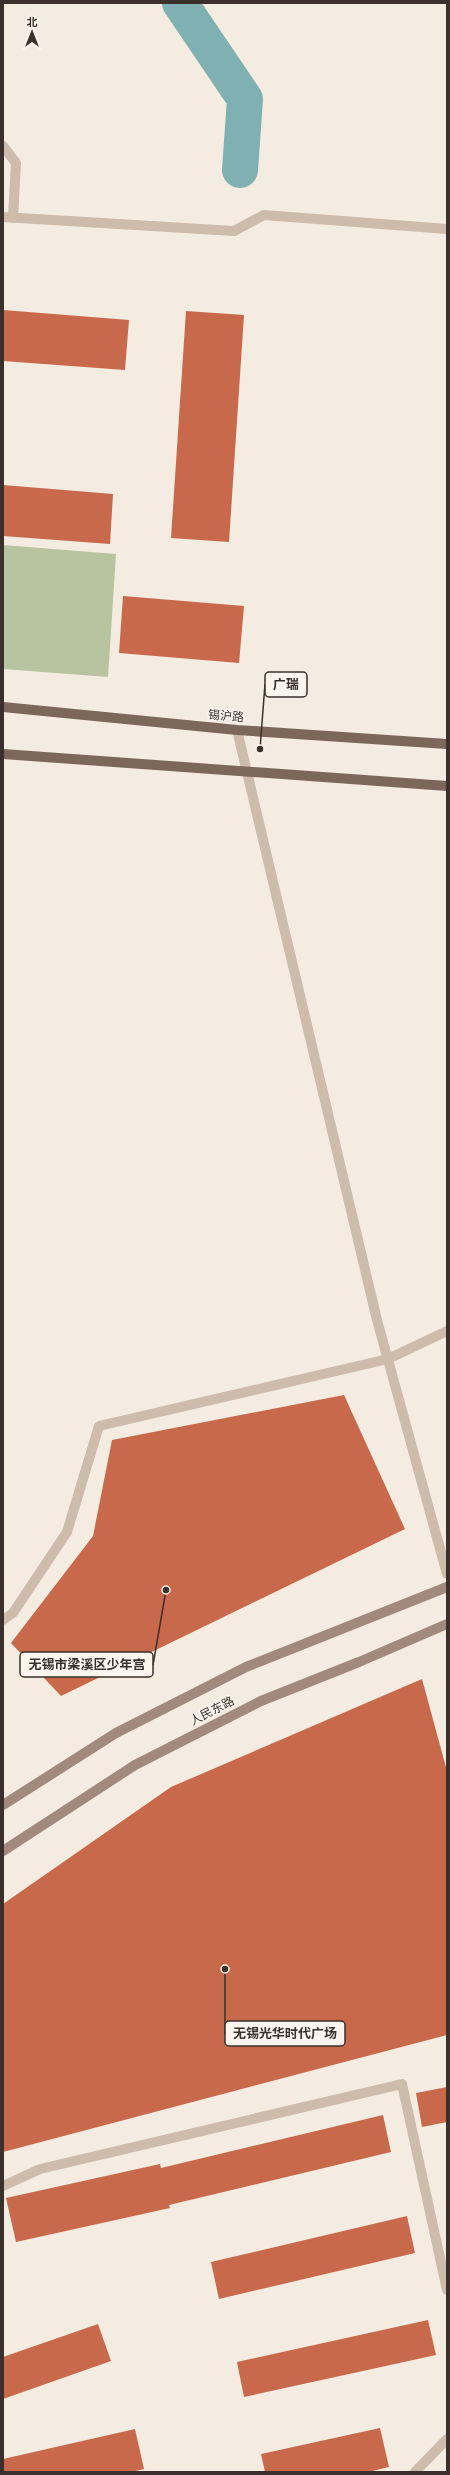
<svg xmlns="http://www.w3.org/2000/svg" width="450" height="2475" viewBox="0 0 450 2475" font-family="Arial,'Noto Sans SC',sans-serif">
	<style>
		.green { fill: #b8c4a0 }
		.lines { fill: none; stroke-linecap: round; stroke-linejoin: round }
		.river { stroke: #7fb0b2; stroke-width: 36 }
		.building { fill: #c8694b }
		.lane { stroke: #cdbbac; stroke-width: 10 }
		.street { stroke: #cdbbac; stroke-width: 10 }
		.secondary { stroke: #a18a7d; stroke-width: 10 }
		.primary { stroke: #7d675c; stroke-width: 10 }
		.labels { text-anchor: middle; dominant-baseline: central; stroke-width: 3; stroke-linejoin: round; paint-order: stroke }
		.street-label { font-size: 12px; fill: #3b302b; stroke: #fbf5ee }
		.leader { fill: none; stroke: #3b302b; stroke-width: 1.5 }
		.callout-dot { fill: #3b302b; stroke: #fbf5ee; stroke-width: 1.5 }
		.callout { fill: #fbf5ee; stroke: #3b302b; stroke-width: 1.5 }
		.callout-label { font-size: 13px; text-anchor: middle; font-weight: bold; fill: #3b302b }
	</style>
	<rect width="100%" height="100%" fill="#f4ebe1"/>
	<path class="green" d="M3 545 116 554 108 677 3 669Z"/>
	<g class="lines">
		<path class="river" d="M180 3 245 99 240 170"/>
	</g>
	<path class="building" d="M3 310 129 320 125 370 3 361Z
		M186 311 244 315 229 542 171 538Z
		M3 485 113 494 110 544 3 536Z
		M123 596 244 606 239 663 119 653Z
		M344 1395 405 1529 61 1696 11 1643 93 1536 112 1440Z
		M422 1679 447 1771V2035L3 2152V1904L171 1787Z
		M447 2087V2122L422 2127 416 2093Z
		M383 2115 391 2152 169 2205 170 2208 16 2242 6 2198 160 2164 161 2168Z
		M407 2216 415 2253 219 2299 211 2262Z
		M428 2320 436 2355 244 2397 237 2362Z
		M98 2324 111 2361 3 2399V2357Z
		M380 2428 389 2467 368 2472H265L261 2454Z
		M135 2429 144 2469 131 2472H3V2459Z"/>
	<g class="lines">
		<path class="lane" d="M234 231 264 215 447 229
			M3 1620 13 1613 67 1532 99 1426 388 1359
			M3 2186 40 2169 402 2084 447 2290
			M415 2472 447 2439"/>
		<path class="street" d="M3 146 16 163 13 218
			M3 217 234 231
			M237 730 377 1320 447 1574
			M388 1359 447 1331"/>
		<path class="secondary" d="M3 1805 116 1733 246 1667 447 1587
			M3 1851 135 1765 261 1701 359 1662 447 1624"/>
		<path class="primary" d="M3 707 237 730 447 744
			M3 754 447 786"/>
	</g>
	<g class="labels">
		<g class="street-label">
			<text transform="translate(226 716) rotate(5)">锡沪路</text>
			<text transform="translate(212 1711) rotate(-27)">人民东路</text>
		</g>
	</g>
	<path class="leader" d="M260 749L265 684M166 1590L153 1665M225 1969L225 2034"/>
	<g class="callout-dot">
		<circle cx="260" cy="749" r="4"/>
		<circle cx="166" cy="1590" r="4"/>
		<circle cx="225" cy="1969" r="4"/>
	</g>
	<g class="callout">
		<rect x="265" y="672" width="42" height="25" rx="4"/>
		<rect x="20" y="1652" width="133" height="25" rx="4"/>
		<rect x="225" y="2021" width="120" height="25" rx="4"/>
	</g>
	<g class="callout-label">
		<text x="286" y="689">广瑞</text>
		<text x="87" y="1669">无锡市梁溪区少年宫</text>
		<text x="285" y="2038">无锡光华时代广场</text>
	</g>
	<rect width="450" height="2475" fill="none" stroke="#3b302b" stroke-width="8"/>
	<g transform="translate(32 32)" stroke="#fbf5ee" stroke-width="3" paint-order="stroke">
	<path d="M0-3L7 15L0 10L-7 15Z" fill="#3b302b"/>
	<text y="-6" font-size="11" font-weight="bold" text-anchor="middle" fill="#3b302b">北</text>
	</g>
</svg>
